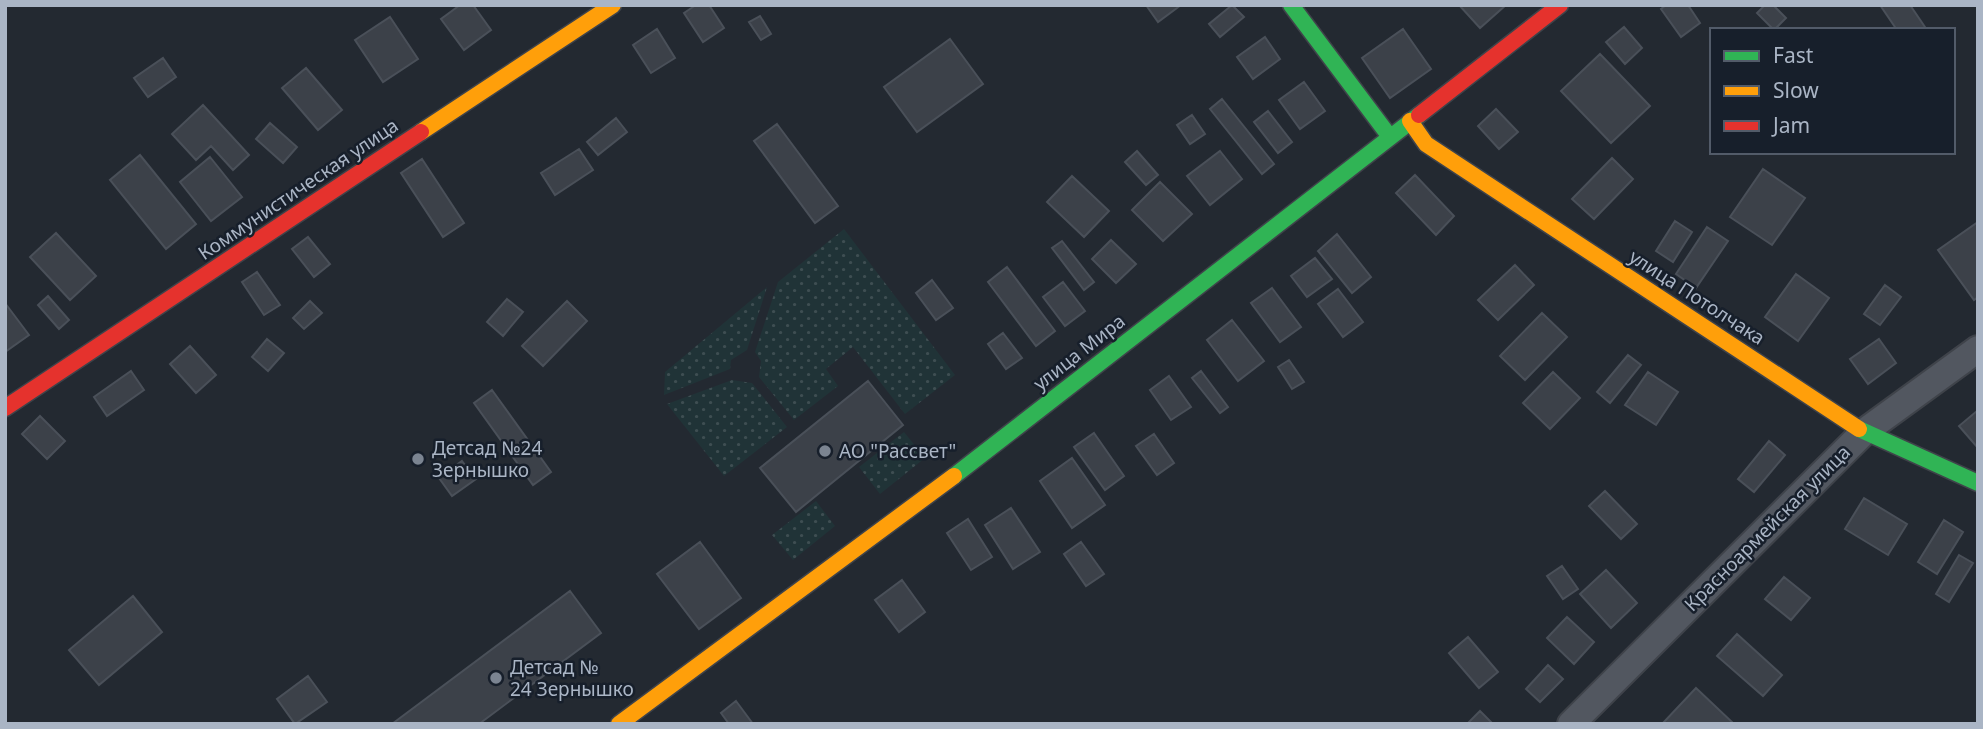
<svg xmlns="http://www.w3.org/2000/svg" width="1983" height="729" viewBox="0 0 1983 729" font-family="'Noto Sans',sans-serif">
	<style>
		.grass { fill: url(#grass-dots) }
		.building { fill: #3c4149; stroke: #4a5059; stroke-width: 2 }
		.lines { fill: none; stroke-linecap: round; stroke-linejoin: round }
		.street-casing { stroke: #3f434a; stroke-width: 30 }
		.fast-casing { stroke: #3f434a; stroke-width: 19 }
		.slow-casing { stroke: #3f434a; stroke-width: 19 }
		.jam-casing { stroke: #3f434a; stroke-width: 19 }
		.street { stroke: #525760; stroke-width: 26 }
		.fast { stroke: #30b455; stroke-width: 16 }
		.slow { stroke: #ff9f0a; stroke-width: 16 }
		.jam { stroke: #e5322d; stroke-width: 16 }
		.poi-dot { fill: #7b8491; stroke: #171f2b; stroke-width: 2.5 }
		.labels { text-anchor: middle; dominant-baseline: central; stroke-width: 5; stroke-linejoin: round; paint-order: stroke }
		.street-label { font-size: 19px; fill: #aab5c5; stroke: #171f2b }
		.poi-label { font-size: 19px; fill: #aab5c5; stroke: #171f2b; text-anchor: start }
	</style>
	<defs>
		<pattern id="grass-dots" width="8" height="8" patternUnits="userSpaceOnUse" patternTransform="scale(1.75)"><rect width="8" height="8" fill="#203337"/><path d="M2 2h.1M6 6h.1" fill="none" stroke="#3e4e52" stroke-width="1.8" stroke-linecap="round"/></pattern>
	</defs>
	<rect width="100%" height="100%" fill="#232931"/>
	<path class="grass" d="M844 229 955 375 905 414 853 347 826 369 838 386 794 420 759 377 761 361 755 352 778 282Z
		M767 287 747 350 731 360 730 369 664 395 665 372Z
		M732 380 752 383 787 427 724 476 667 404Z
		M904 432 925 458 880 494 859 467Z
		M816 501 835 526 793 560 772 535Z"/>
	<path class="building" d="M460 5H473L491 30 464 50 441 19Z
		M696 5H709L724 28 703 42 684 13Z
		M1146 5H1181L1158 22Z
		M1232 5 1244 17 1220 37 1209 24Z
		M1459 5H1506L1480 28Z
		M1666 5H1688L1700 23 1681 37 1661 9Z
		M1765 5H1773L1786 18 1774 30 1757 13Z
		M1880 5H1910L1927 30H1897Z
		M760 16 771 34 761 40 749 22Z
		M390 17 418 59 383 82 355 40Z
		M1624 27 1642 48 1625 64 1606 42Z
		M657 29 675 58 651 73 633 45Z
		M1403 29 1431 69 1390 98 1362 58Z
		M1265 37 1280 59 1253 79 1237 57Z
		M950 39 983 84 917 132 884 87Z
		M1600 54 1650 106 1611 143 1561 91Z
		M163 58 176 77 148 97 134 78Z
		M306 68 342 110 318 130 282 88Z
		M1304 82 1325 111 1300 129 1279 100Z
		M1222 99 1274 164 1262 174 1210 109Z
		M203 105 249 155 233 170 211 146 196 160 172 134Z
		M1496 109 1518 132 1499 149 1478 126Z
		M1268 111 1292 142 1278 153 1254 122Z
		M1192 115 1205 134 1190 144 1177 125Z
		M616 118 627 132 598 155 587 142Z
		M270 123 297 147 283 163 256 139Z
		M777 124 838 206 815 223 754 141Z
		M579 149 593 170 555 195 541 173Z
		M1137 151 1158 175 1146 185 1125 162Z
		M1220 151 1242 179 1210 205 1187 176Z
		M140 155 196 224 166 249 110 180Z
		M210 157 242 197 211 221 180 182Z
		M1612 158 1633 179 1594 219 1572 199Z
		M422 159 464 223 443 237 401 173Z
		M1763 169 1805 198 1772 245 1730 217Z
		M1415 175 1454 216 1436 235 1396 193Z
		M1072 176 1109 211 1084 237 1047 202Z
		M1160 182 1192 214 1163 241 1132 210Z
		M1675 221 1692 232 1673 262 1656 251Z
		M1978 222V297L1974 300 1938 250Z
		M1707 227 1728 241 1696 288 1676 274Z
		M56 233 96 276 70 300 30 257Z
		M1337 234 1371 277 1352 293 1318 251Z
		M308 237 330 264 314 277 292 249Z
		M1111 240 1136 264 1116 283 1092 259Z
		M1062 241 1094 282 1084 290 1052 248Z
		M1315 258 1332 279 1307 297 1291 276Z
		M1515 265 1534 285 1498 320 1478 300Z
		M1007 267 1055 331 1036 346 988 282Z
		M257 272 280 305 264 315 242 282Z
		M1796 274 1829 298 1798 341 1765 317Z
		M932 280 953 308 936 320 916 293Z
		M1063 282 1085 311 1065 326 1043 297Z
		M1885 285 1901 297 1880 325 1864 314Z
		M1272 288 1301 327 1280 342 1251 303Z
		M1338 289 1363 322 1343 337 1318 304Z
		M48 296 69 320 59 329 38 305Z
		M507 299 523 312 503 336 487 322Z
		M310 301 322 313 304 329 293 318Z
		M567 301 587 321 543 366 522 346Z
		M5 303 29 335 5 352Z
		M1542 313 1567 337 1525 380 1500 356Z
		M1232 320 1264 361 1238 381 1207 340Z
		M1003 333 1022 358 1006 369 988 344Z
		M267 339 284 353 268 371 252 357Z
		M1879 339 1896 363 1868 384 1850 359Z
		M190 346 216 375 196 393 170 364Z
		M1628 355 1641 365 1610 403 1597 392Z
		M1289 360 1304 382 1292 389 1278 367Z
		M131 371 144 390 107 416 94 397Z
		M1201 371 1228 407 1220 413 1192 378Z
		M1553 372 1580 398 1550 429 1523 403Z
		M1648 372 1678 392 1656 425 1625 405Z
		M1169 376 1191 407 1171 420 1150 390Z
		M868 381 903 425 796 512 760 468Z
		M492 390 551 472 533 485 474 403Z
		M1977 411H1978V448L1959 426Z
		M40 416 65 441 47 459 22 434Z
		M1094 433 1124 476 1105 490 1074 447Z
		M1154 434 1174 463 1157 475 1136 446Z
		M1769 441 1785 455 1754 492 1738 479Z
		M1072 458 1105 505 1072 528 1040 481Z
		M462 461 476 479 452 496 439 478Z
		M1605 491 1637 524 1621 539 1589 506Z
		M1864 498 1907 524 1888 555 1845 529Z
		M1011 508 1040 552 1013 569 985 525Z
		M968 519 992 557 971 570 947 533Z
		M1944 520 1963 532 1937 574 1918 562Z
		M700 542 741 598 699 629 657 574Z
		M1081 542 1104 574 1086 586 1064 554Z
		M1959 555 1973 563 1949 602 1936 594Z
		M1562 566 1578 589 1563 599 1547 576Z
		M1606 570 1637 603 1611 628 1580 594Z
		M1784 577 1810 598 1791 620 1765 599Z
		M902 580 925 612 899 632 875 600Z
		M570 591 601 633 479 724H392Z
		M133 596 162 632 99 685 69 650Z
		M1567 617 1594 642 1574 664 1547 638Z
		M1737 634 1782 675 1763 696 1717 656Z
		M1468 637 1498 672 1479 688 1449 653Z
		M1548 665 1563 679 1540 702 1526 689Z
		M308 676 327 702 295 724 277 699Z
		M1696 688 1733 723 1732 724H1662Z
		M736 701 753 724H729L721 713Z
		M1480 711 1493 724H1467Z"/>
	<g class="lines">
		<g class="street-casing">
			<path id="street" d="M1571 724 1864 432 1978 349"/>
		</g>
		<g class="fast-casing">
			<path id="fast" d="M1291 5 1390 137
				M1859 429 1978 483
				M954 476 1419 115"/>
		</g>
		<g class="slow-casing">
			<path id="slow" d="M1410 121 1426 144 1859 429
				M421 132 613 5
				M619 724 954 476"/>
		</g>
		<g class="jam-casing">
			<path id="jam" d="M1419 115 1560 5
				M5 408 421 132"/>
		</g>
		<use href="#street" class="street"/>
		<use href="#fast" class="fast"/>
		<use href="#slow" class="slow"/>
		<use href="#jam" class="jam"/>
	</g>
	<g class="poi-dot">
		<circle cx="825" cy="451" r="7"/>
		<circle cx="418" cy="459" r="7"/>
		<circle cx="496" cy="678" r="7"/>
	</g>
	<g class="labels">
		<g class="street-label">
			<text transform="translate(298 189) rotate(-34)">Коммунистическая улица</text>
			<text transform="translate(1697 297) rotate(33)">улица Потолчака</text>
			<text transform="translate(1079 352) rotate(-38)">улица Мира</text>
			<text transform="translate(1767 528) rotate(-45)">Красноармейская улица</text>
		</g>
		<g class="poi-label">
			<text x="432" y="448">Детсад №24<tspan x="432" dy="22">Зернышко</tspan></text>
			<text x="839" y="451">АО "Рассвет"</text>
			<text x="510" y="667">Детсад №<tspan x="510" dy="22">24 Зернышко</tspan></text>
		</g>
	</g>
	<rect width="1983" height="729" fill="none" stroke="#aab5c5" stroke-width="14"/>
	<rect x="1710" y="28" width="245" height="126" fill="#171f2b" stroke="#525b69" stroke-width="2"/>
	<rect x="1724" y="51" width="35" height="10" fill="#30b455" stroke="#525b69" stroke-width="2"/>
	<text x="1773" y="63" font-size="21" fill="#aab5c5">Fast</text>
	<rect x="1724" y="86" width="35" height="10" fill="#ff9f0a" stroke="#525b69" stroke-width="2"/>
	<text x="1773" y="98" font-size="21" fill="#aab5c5">Slow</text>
	<rect x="1724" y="121" width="35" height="10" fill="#e5322d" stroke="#525b69" stroke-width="2"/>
	<text x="1773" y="133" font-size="21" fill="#aab5c5">Jam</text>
</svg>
